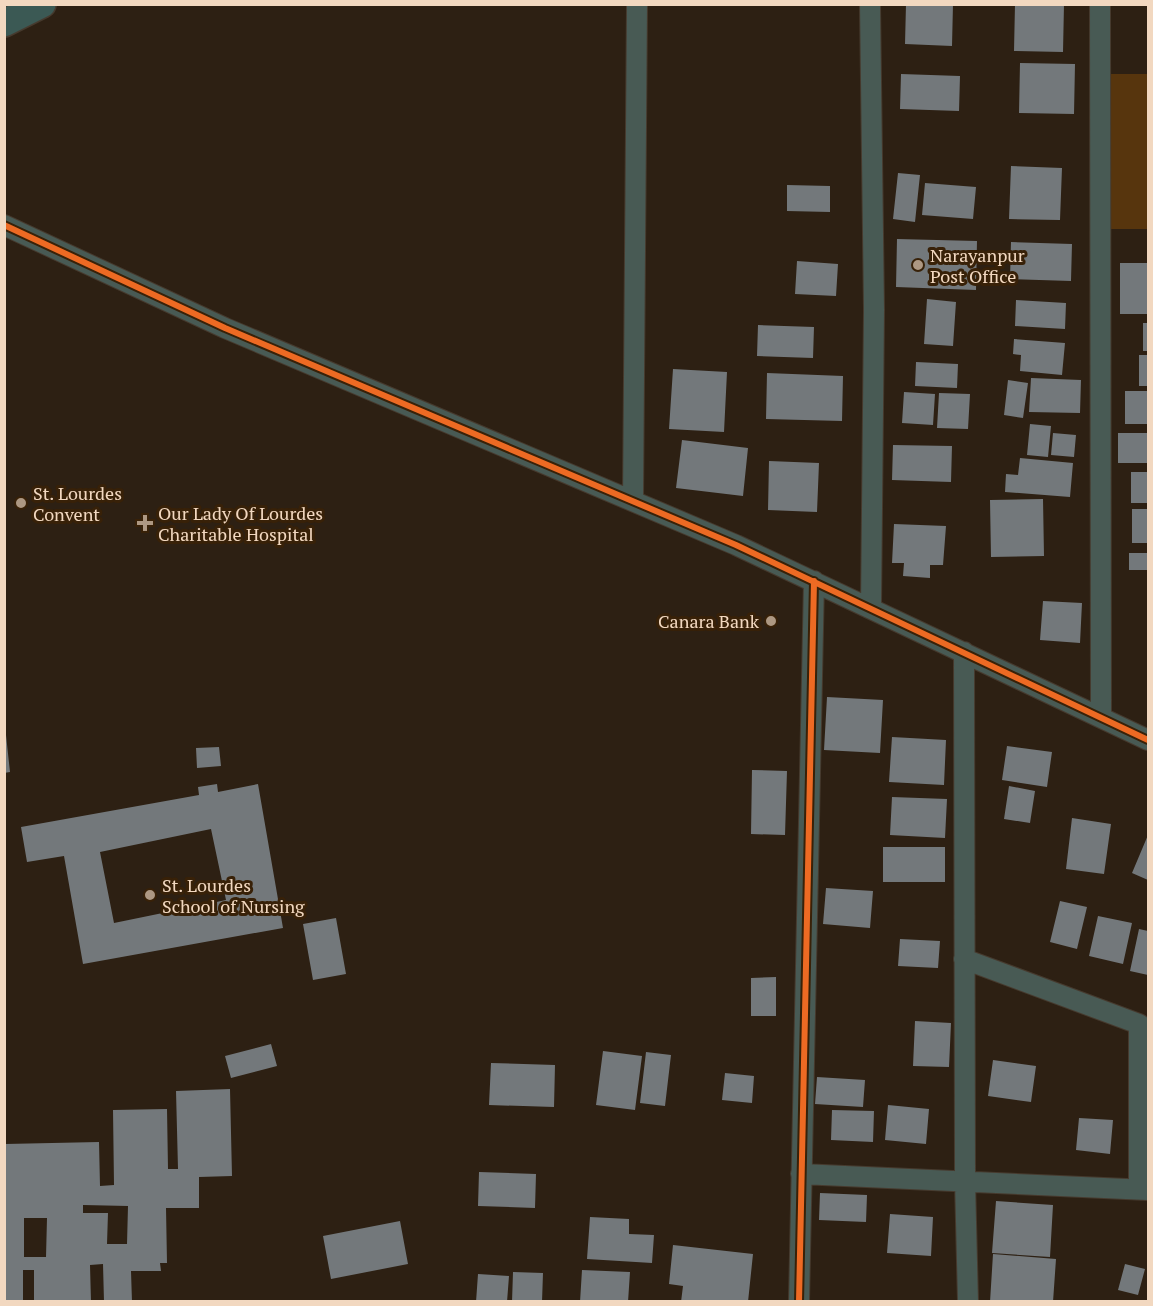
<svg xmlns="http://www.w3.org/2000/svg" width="1153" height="1306" viewBox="0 0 1153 1306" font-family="'PT Serif',serif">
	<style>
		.green { fill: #57350d }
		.building { fill: #73787b; fill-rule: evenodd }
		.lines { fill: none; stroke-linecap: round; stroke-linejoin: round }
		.street-casing { stroke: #463a2e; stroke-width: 22 }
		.secondary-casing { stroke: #463a2e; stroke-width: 30 }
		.street { stroke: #485a54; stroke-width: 20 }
		.secondary { stroke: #3b5954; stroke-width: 27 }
		.cycleway-casing { stroke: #382108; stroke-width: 10 }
		.cycleway { stroke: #ed6a23; stroke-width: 6 }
		.poi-dot { fill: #ad9883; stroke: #382108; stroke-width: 2 }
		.labels { text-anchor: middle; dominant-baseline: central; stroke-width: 6; stroke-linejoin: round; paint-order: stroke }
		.poi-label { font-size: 18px; fill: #f2d8c0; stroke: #382108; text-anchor: start }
	</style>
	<rect width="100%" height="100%" fill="#2d2013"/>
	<path class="green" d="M1100 74H1148V229H1100Z"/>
	<path class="building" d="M906 4H953L952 46 905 44Z
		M1015 4H1064L1063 52 1014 51Z
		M1020 63 1075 64 1074 114 1019 113Z
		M901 74 960 76 959 111 900 109Z
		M1011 166 1062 168 1060 220 1009 219Z
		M898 173 920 175 915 222 893 219Z
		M925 183 976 187 973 219 922 215Z
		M787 185 830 186V212L787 211Z
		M897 239 977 241 976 290 896 287Z
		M1011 242 1072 244 1071 281 1010 279Z
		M797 261 838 264 836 296 795 294Z
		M1120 263H1148V314H1120Z
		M927 299 956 302 953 346 924 344Z
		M1016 300 1066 303 1065 329 1015 326Z
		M1143 323H1148V351H1143Z
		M758 325 814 327 813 358 757 356Z
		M1014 339 1065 343 1062 375 1020 371 1021 355 1013 354Z
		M1139 355H1148V386H1139Z
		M916 362 958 364 957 388 915 386Z
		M673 369 727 372 724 432 669 429Z
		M767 373 843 376 842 421 766 419Z
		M1031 378 1081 380 1080 413 1029 412Z
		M1008 380 1028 383 1023 418 1004 415Z
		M1125 391H1148V424H1125Z
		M904 392 935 394 933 425 902 423Z
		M939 393 970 394 968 429 937 428Z
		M1030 424 1051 426 1048 457 1027 455Z
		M1053 433 1076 435 1074 457 1051 455Z
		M1118 433H1148V463H1118Z
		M682 440 748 448 743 496 676 488Z
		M893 445 952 446 951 482 892 480Z
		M1020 458 1073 463 1070 497 1005 492 1006 474 1018 475Z
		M769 461 819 463 817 512 768 510Z
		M1131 472H1148V503H1131Z
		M1043 499 1044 556 991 557 990 500Z
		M1132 509H1148V543H1132Z
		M894 524 946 526 943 565H930V578L903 576 904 563H892Z
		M1129 553H1148V570H1129Z
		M1043 601 1082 603 1080 643 1040 640Z
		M827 697 883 700 880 753 824 750Z
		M4 735H6L10 772 4 773Z
		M892 737 946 740 944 785 889 782Z
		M1007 746 1052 752 1047 787 1002 780Z
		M219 747 221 766 197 768 196 748Z
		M752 770 787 771 785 835 751 834Z
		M217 784 218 792 258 784 283 928 83 964 64 856 27 862 21 827 199 795 198 787ZM211 829 226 900 114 923 100 852Z
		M1009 786 1035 791 1030 823 1004 819Z
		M892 797 947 799 945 838 890 835Z
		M1072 818 1111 824 1104 874 1066 869Z
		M1148 835V880L1132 873Z
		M883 847H945V882H883Z
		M826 888 873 891 870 928 823 924Z
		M1060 901 1087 907 1077 949 1050 942Z
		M1098 916 1132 923 1123 964 1089 956Z
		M336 918 346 974 313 980 303 924Z
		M1139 929 1148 931V975L1130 971Z
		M900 939 940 941 938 968 898 966Z
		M776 977V1016H751V978Z
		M915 1021 951 1023 949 1067 913 1066Z
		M271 1044 277 1066 231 1078 225 1056Z
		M603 1051 642 1056 635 1110 596 1105Z
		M646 1052 671 1055 665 1106 640 1103Z
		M993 1060 1036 1066 1031 1102 988 1096Z
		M491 1063 555 1065 554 1107 489 1105Z
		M725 1073 754 1076 752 1103 722 1100Z
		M817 1077 865 1080 863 1107 815 1104Z
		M230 1089 232 1176 199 1177V1208H166L167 1263H160L161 1271H131L132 1302H104L103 1264 90 1265 91 1302H34V1270H23V1302H5V1144L99 1142 100 1186 114 1185 113 1110 167 1109 168 1169H178L176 1091ZM83 1205 128 1206 127 1244H107L108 1213H83ZM24 1218H47L46 1257H24Z
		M888 1105 929 1109 926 1144 885 1140Z
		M832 1110 874 1111 873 1142 831 1140Z
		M1079 1118 1113 1120 1110 1154 1076 1150Z
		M479 1172 536 1174 535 1208 478 1206Z
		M820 1193 867 1195 866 1222 819 1220Z
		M996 1201 1053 1205 1050 1257 992 1253Z
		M890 1214 933 1217 931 1256 887 1253Z
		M590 1217 629 1219V1234L654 1235 652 1263 587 1259Z
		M400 1221 408 1264 331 1279 323 1236Z
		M673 1245 753 1254 748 1302H681L683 1286 669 1284Z
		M993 1254 1056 1259 1053 1302H990Z
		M1125 1264 1145 1269 1138 1295 1118 1290Z
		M582 1270 630 1272 628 1302H580Z
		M513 1272 543 1273 542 1302H512Z
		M478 1274 509 1276 507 1302H476Z"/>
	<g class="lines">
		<g class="street-casing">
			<path id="street" d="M870 4 874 310 871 608
				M1100 4 1101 717
				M4 225 225 328 736 545 1148 740
				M633 501 637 4
				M964 652 965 1181 968 1302
				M964 959 1139 1024V1189
				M801 1174 1148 1190
				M799 1302 814 581"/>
		</g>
		<g class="secondary-casing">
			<path id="secondary" d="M4 23 42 4"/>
		</g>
		<use href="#street" class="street"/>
		<use href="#secondary" class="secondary"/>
		<g class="cycleway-casing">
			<path id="cycleway" d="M4 225 225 328 736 545 1148 740
				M799 1302 814 581"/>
		</g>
		<use href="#cycleway" class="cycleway"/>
	</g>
	<g class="poi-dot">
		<circle cx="918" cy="265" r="6"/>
		<circle cx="21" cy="503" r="6"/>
		<path d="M142 514h6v6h6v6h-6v6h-6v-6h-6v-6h6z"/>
		<circle cx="771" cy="621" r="6"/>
		<circle cx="150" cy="895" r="6"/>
	</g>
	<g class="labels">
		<g class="poi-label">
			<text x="930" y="255">Narayanpur<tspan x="930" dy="21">Post Office</tspan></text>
			<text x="33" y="493">St. Lourdes<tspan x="33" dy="21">Convent</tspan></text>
			<text x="158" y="513">Our Lady Of Lourdes<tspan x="158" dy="21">Charitable Hospital</tspan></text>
			<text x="759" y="621" text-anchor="end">Canara Bank</text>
			<text x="162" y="885">St. Lourdes<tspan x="162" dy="21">School of Nursing</tspan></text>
		</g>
	</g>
	<rect width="1153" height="1306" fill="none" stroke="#f2d8c0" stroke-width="12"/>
</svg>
